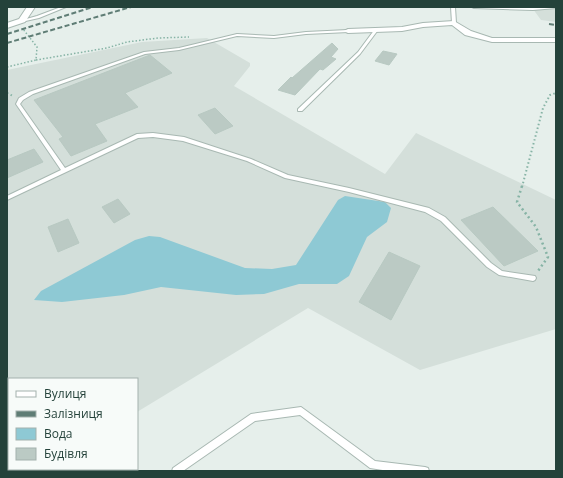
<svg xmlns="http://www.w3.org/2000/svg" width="563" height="478" viewBox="0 0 563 478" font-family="'Open Sans',sans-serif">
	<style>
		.built { fill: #d4dfda }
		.water { fill: #8ec9d4 }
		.building { fill: #bbcac4; stroke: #b8c9c2 }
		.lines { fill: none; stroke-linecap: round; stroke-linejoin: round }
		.lane-casing { stroke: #a8b8b2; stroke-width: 2 }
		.street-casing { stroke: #a8b8b2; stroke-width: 2 }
		.path-far2 { stroke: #86b3a5; stroke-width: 1.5; stroke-dasharray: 1.5 2; stroke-linecap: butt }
		.path-far1 { stroke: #86b3a5; stroke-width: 2; stroke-dasharray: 1.5 2.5; stroke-linecap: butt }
		.path { stroke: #86b3a5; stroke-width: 2.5; stroke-dasharray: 2 3; stroke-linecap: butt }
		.lane { fill: #fff; fill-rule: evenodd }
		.street { fill: #fff; fill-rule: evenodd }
		.rail { stroke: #5f7d75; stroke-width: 2; stroke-dasharray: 5 2.5; stroke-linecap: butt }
	</style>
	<rect width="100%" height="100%" fill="#e6efeb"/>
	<path class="built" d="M474 7H556V22L541 20 533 9Z
		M207 38 250 63V66L234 86 385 174 416 133 556 200V329L420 370 308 308 137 412V379H9V469H43L40 471H7V70L142 42Z"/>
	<path class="water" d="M345 196 385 202 391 208 387 222 367 237 349 276 337 284H299L264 294 236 295 161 287 124 295 62 302 34 300 41 291 135 240 149 236 160 237 245 268 272 269 296 265 338 200Z"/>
	<path class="building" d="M332 43 338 49 331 57 336 59 323 70 320 69 295 95 278 90 291 77 292 78Z
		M383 51 397 54 389 65 375 61Z
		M150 55 172 73 125 93 138 107 95 124 107 141 71 156 59 139 63 137 34 100Z
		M215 108 233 126 215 134 198 115Z
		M34 149 43 162 7 178V160Z
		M118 199 130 214 114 223 102 207Z
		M493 207 538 251 504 266 461 220Z
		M68 219 79 243 58 252 48 227Z
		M389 252 420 266 391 320 359 302Z"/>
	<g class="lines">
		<g class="lane-casing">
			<path id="lane" d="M61 7H66L39 18 21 22 19 21 37 16Z
				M451 7H455L456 23 454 24 452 23Z
				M472 7 533 8 556 7V8L533 10 474 8Z
				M375 29 378 30 360 54 302 111H298V109L358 52Z
				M348 30 350 31 349 32 306 34 274 38 237 36 179 50 145 54 33 94 23 100 20 104 65 168 137 134 153 133 184 137 251 159 288 175 349 188 429 208 445 217 491 263 502 271 535 276 536 278 535 280 533 281 499 275 487 267 441 221 425 212 349 192 285 178 247 161 183 141 153 137 138 138 7 200V196L61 170 16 104 19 98 29 92 144 52 179 48 237 34 274 36 306 32Z
				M301 407 375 461 425 467 428 468 429 471H389L370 468 300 415 255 421 183 471H172L173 468 251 414Z"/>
		</g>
		<g class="street-casing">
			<path id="street" d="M27 7H35L25 22 7 28V23L19 19Z
				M454 21 471 31 492 38H556V42H492L465 35 452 25 423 27 402 31 348 33 344 31 348 29 402 27 423 23Z"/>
		</g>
		<path class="path-far2" d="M36 60 107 48 127 42 158 38 189 37
			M7 67 36 60 37 47 23 29"/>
		<path class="path-far1" d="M7 93 13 96
			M522 187 543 108 550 95 556 93"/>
		<path class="path" d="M522 186 517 202 536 227 548 257 538 271"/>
		<use href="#lane" class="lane"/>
		<use href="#street" class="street"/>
		<path class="rail" d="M549 24 556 25
			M7 34 93 7
			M7 43 131 7"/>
	</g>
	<rect width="563" height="478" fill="none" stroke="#24423a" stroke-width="16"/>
	<rect x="8" y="378" width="130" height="92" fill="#f7fbf9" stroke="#a3b1ad"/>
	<rect x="16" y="391" width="20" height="6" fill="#ffffff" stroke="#a3b1ad"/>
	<text x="44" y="398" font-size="12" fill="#24423a">Вулиця</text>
	<rect x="16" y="411" width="20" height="6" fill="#5f7d75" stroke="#a3b1ad"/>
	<text x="44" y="418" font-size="12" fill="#24423a">Залізниця</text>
	<rect x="16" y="428" width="20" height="12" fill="#8ec9d4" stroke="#a3b1ad"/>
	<text x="44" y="438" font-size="12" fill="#24423a">Вода</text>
	<rect x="16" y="448" width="20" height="12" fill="#bbcac4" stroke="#a3b1ad"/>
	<text x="44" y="458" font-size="12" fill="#24423a">Будівля</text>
</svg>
